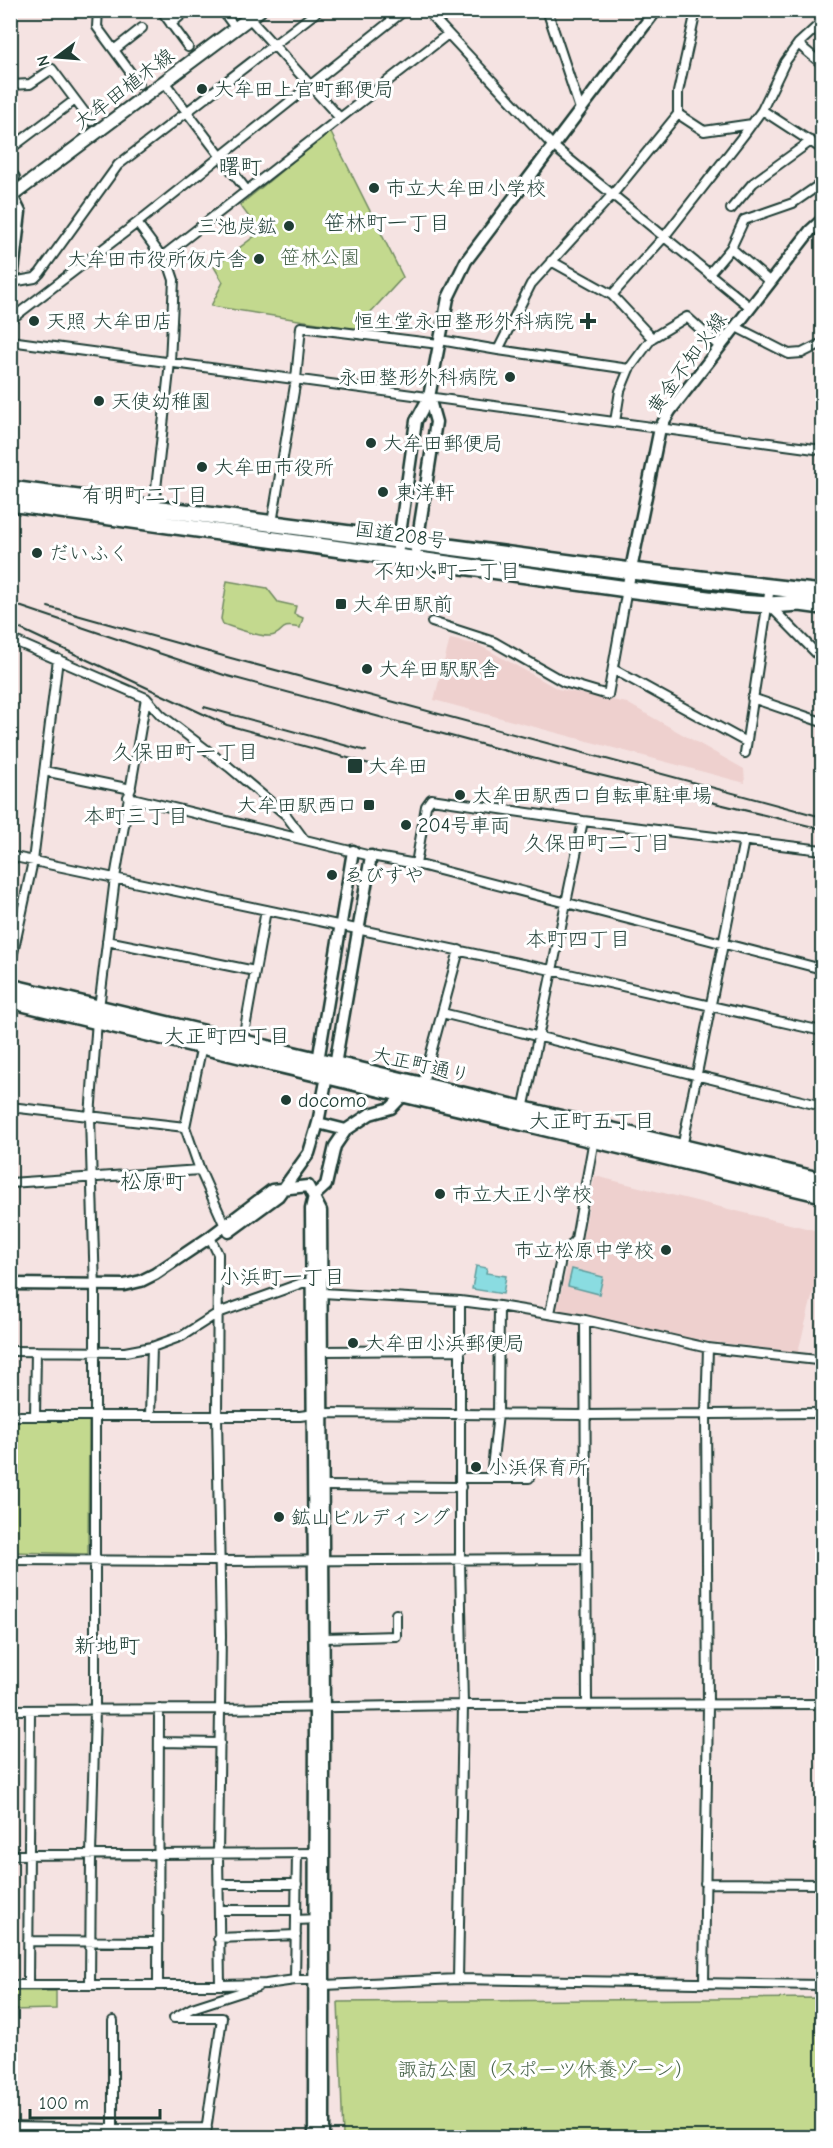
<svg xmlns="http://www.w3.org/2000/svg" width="833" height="2148" viewBox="0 0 833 2148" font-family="'Comic Neue','Klee One',sans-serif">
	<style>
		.built { fill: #eed0ce }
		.park { fill: #c3d98e; stroke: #718b61; stroke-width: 1.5 }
		.water { fill: #8adce1; stroke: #5f9c9c; stroke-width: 1.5 }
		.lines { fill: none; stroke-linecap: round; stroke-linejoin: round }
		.street-casing { stroke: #1f3d34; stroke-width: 12 }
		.secondary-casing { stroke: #1f3d34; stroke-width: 15 }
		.primary-casing { stroke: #1f3d34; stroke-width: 16 }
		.highway-casing { stroke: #1f3d34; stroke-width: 20 }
		.street { stroke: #fff; stroke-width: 8 }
		.secondary { stroke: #fff; stroke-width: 10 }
		.primary { stroke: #fff; stroke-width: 12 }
		.highway { stroke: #fff; stroke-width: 15 }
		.rail { stroke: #1f3d34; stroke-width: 2 }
		.poi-dot { fill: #1f3d34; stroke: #fff; stroke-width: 2 }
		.labels { text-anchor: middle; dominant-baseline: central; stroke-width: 6; stroke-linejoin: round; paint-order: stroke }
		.street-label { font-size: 20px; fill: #1f3d34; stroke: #fff }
		.poi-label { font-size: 20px; fill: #1f3d34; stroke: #fff; text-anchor: start }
		.park-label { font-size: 20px; fill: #48644a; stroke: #fff }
		.neighbourhood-label { font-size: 21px; fill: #1f3d34; stroke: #fff }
		.quarter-label { font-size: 22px; fill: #1f3d34; stroke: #fff }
	</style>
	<rect width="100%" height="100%" fill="#f5e3e2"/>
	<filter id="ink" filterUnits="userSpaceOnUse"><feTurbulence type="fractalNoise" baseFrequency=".0167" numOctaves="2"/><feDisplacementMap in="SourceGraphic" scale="12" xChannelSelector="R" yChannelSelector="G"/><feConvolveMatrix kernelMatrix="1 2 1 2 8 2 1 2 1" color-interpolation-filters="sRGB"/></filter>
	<g filter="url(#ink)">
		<path class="built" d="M450 639 479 645 558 689 627 703 744 769 745 783 434 700Z
			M595 1176 822 1232V1258L798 1352 706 1341 557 1310 568 1263 582 1242Z"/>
		<path class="park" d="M330 131 403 277 355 329 211 306 223 282 214 267 260 232 240 205Z
			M227 581 267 588 278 602 296 606 294 614 303 618 300 628C277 622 285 635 270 636 258 637 235 628 223 624L221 619Z
			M11 1420 89 1421 88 1554 11 1552Z
			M11 1991H56V2009L11 2010Z
			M822 1998V2137H343L338 2002Z"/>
		<path class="water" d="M476 1266 487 1268 486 1273 506 1276 503 1294 472 1289Z
			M572 1269 603 1277 599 1294 568 1286Z"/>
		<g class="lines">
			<g class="street-casing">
				<path id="street" d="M98 10 97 27 139 84
					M161 10 188 47
					M222 10 236 29
					M426 10 553 146 750 307
					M547 10 580 109
					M10 13 11 10
					M249 18 340 118
					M171 24 187 10
					M798 44 822 64
					M114 50 142 28
					M165 83 247 191
					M10 85 30 84 52 69 91 121
					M762 110 822 149
					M678 114 704 131 752 124
					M10 149 75 100
					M10 171 15 177
					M731 209 753 183 811 141
					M137 223 170 268 174 280 170 362 154 507
					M731 248 770 282
					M163 256 448 34
					M551 261 612 295 652 338
					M709 274 731 248 744 220 793 203 822 183
					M12 282 35 278 40 273 118 165 319 10
					M612 295 664 237 746 132 762 110 785 62 798 44 822 22
					M10 320 137 223 405 10
					M736 327 789 354 802 353 822 343
					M440 340 498 350 531 284 613 194 678 114V92L694 20 693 10
					M10 341 822 450
					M498 350 629 369
					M615 422 620 391 629 369 652 338 687 317 720 347
					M272 523 296 379 301 327 439 344
					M769 605 822 659
					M432 622 494 642 564 682 608 695 627 589
					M10 639 146 698 161 715 229 767 286 815 303 838
					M613 669 746 742
					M752 698 822 722
					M745 753 770 587
					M44 771 131 789
					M128 797 371 856 416 864 822 969
					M10 856 551 970 822 1031
					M416 864 426 806 431 799 583 821 822 850
					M107 941 255 971
					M10 967 33 861 58 659
					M99 1008 115 878 146 698
					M442 1013 822 1106
					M202 1045 185 1127 200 1170 225 1226
					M242 1045 266 910
					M422 1086 459 950
					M10 1107 185 1127
					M523 1110 583 821
					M682 1148 744 840
					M10 1183 200 1170
					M210 1237 218 1254 217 1416 221 1636 218 1855 220 1985
					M550 1313 561 1259 576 1239 594 1139
					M585 1320 587 1704
					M10 1351 125 1352 152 1347 182 1336 218 1313 302 1283H311L322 1293 460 1301 499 1306 585 1320 708 1348 817 1360 822 1363
					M322 1351 461 1350
					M10 1416H300L322 1413 585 1415 822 1413
					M35 1416 36 1351
					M150 1416 152 1347
					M491 1477 498 1414 499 1306
					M461 1478H529
					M323 1486 461 1487
					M10 1560 218 1561 585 1559
					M324 1638 396 1636V1614
					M10 1710 221 1709 463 1705 822 1704
					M159 1742 220 1743
					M10 1855 318 1853
					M705 1883 822 1884
					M219 1884H297
					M219 1910H296
					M296 1920 318 1919
					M218 1938 296 1935
					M28 1941 157 1942
					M458 1979 463 1705 460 1559V1301
					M295 1980 297 1854
					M704 1983 708 1705 706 1414 708 1348
					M28 1984 30 1710
					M90 1984 91 1855 95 1710V1291L90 1117 97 1020
					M10 1985H220L266 1984 295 1980H314L324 1985 458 1979 822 1985
					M158 1985 159 1709
					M176 2017 192 2008 257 1987
					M174 2018H222L205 2138
					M10 2127 113 2129 207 2128
					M113 2138V2021"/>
			</g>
			<g class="secondary-casing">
				<path id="secondary" d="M10 298 20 212 12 196
					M416 550 436 422 429 397
					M397 555 416 421 429 397 448 298 466 261 656 10
					M627 589 660 428 670 411 810 231 822 220
					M321 1066 318 1061 353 851
					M318 1123 346 1130
					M229 1232 278 1196 309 1153 318 1123 327 1076 335 1065 371 856
					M10 1284 124 1285 141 1281 155 1274 210 1237 272 1190 308 1186 321 1211 324 1708V2138
					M314 2138 315 1708 311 1209 314 1196 326 1185 335 1146 346 1130 370 1114 391 1108 407 1091"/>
			</g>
			<g class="primary-casing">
				<path id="primary" d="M10 197 260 10"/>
			</g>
			<g class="highway-casing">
				<path id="highway" d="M10 489 631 571 822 593
					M10 503 627 589 740 603 769 605 800 603 822 606
					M10 987 822 1181
					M10 1000 822 1194"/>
			</g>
			<use href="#street" class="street"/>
			<use href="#secondary" class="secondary"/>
			<use href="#primary" class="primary"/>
			<use href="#highway" class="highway"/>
			<path class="rail" d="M10 603 224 675 562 766 822 829
				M48 607 227 657 822 817
				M10 624 227 725 381 767
				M204 707 366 751"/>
		</g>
	</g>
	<g class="poi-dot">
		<circle cx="202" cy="89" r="6"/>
		<circle cx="374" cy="188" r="6"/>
		<circle cx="289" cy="226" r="6"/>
		<circle cx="259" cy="259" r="6"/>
		<circle cx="34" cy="321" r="6"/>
		<path d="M585 312h6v6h6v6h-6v6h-6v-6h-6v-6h6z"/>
		<circle cx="510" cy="377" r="6"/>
		<circle cx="99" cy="401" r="6"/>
		<circle cx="371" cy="443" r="6"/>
		<circle cx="202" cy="467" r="6"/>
		<circle cx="383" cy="492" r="6"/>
		<circle cx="37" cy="553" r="6"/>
		<rect x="335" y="598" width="12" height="12" rx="3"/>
		<circle cx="367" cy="669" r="6"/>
		<rect x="347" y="758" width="16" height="16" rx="3"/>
		<circle cx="460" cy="795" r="6"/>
		<rect x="363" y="799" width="12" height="12" rx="3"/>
		<circle cx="406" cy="825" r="6"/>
		<circle cx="332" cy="875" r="6"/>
		<circle cx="286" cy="1100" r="6"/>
		<circle cx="440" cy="1194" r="6"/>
		<circle cx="666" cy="1250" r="6"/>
		<circle cx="353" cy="1343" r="6"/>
		<circle cx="476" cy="1467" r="6"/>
		<circle cx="279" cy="1517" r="6"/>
	</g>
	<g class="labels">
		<g class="street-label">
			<text transform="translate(124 89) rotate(-37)">大牟田植木線</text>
			<text transform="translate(687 363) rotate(-54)">黄金不知火線</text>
			<text transform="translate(401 535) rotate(8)">国道208号</text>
			<text transform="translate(421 1065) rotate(13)">大正町通り</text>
		</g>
		<g class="poi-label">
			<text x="214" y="89">大牟田上官町郵便局</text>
			<text x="386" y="188">市立大牟田小学校</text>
			<text x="277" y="226" text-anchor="end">三池炭鉱</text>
			<text x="247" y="259" text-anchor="end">大牟田市役所仮庁舎</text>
			<text x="46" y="321">天照 大牟田店</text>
			<text x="574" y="321" text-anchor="end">恒生堂永田整形外科病院</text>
			<text x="498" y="377" text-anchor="end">永田整形外科病院</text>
			<text x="111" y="401">天使幼稚園</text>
			<text x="383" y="443">大牟田郵便局</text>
			<text x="214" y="467">大牟田市役所</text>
			<text x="395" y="492">東洋軒</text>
			<text x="49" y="553">だいふく</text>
			<text x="353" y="604">大牟田駅前</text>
			<text x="379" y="669">大牟田駅駅舎</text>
			<text x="368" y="766">大牟田</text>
			<text x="472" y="795">大牟田駅西口自転車駐車場</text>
			<text x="357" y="805" text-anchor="end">大牟田駅西口</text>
			<text x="418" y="825">204号車両</text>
			<text x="344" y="875">ゑびすや</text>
			<text x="298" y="1100">docomo</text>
			<text x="452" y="1194">市立大正小学校</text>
			<text x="654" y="1250" text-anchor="end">市立松原中学校</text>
			<text x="365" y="1343">大牟田小浜郵便局</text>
			<text x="488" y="1467">小浜保育所</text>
			<text x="291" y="1517">鉱山ビルディング</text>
		</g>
		<g class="park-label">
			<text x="320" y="257">笹林公園</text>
			<text x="546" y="2069">諏訪公園（スポーツ休養ゾーン）</text>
		</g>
		<g class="neighbourhood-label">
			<text x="387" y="223">笹林町一丁目</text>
			<text x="145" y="495">有明町二丁目</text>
			<text x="447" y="571">不知火町一丁目</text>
			<text x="185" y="752">久保田町一丁目</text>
			<text x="136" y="816">本町三丁目</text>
			<text x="597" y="843">久保田町二丁目</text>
			<text x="578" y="939">本町四丁目</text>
			<text x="227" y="1036">大正町四丁目</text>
			<text x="592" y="1121">大正町五丁目</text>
			<text x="282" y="1277">小浜町一丁目</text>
		</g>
		<g class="quarter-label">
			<text x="240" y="167">曙町</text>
			<text x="153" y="1182">松原町</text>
			<text x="107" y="1646">新地町</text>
		</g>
	</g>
	<rect width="833" height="2148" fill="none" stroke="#fff" stroke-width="36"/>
	<rect x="18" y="18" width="797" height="2112" fill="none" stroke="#1f3d34" stroke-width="2" filter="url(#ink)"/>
	<g transform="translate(57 57) rotate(254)" stroke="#ffffff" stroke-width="4.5" paint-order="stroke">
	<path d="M0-4.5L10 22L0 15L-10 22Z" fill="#1f3d34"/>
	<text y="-9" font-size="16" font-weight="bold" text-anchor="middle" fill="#1f3d34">N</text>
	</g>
	<path d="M30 2109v9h130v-9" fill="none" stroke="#1f3d34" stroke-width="3"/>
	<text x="39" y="2109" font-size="18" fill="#1f3d34" stroke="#ffffff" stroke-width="4.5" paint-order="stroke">100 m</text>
</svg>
